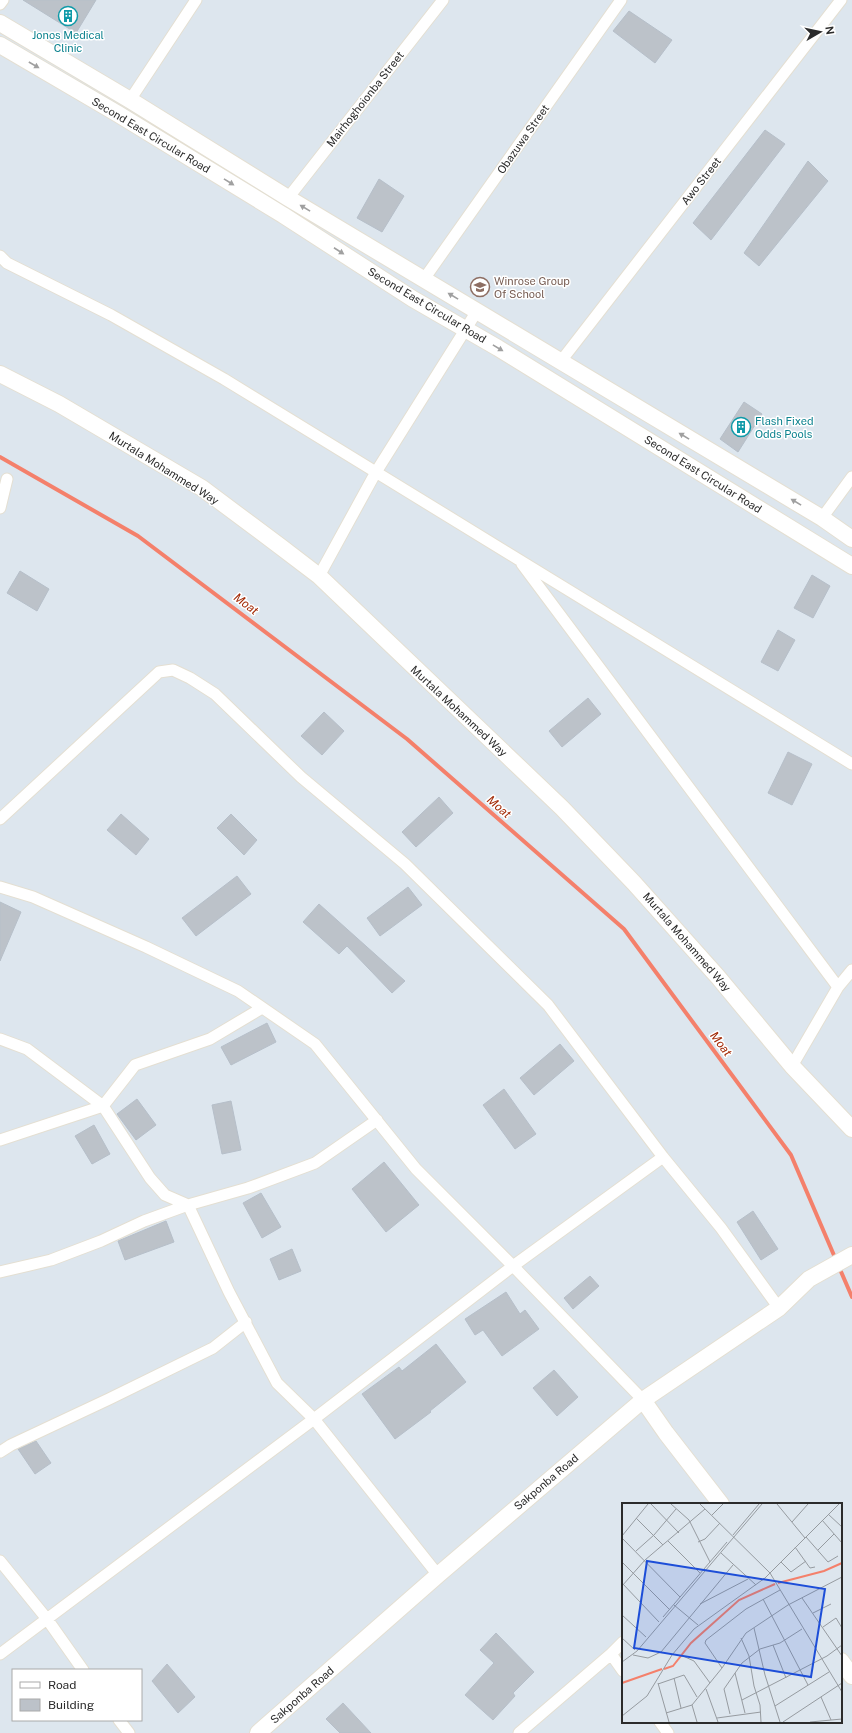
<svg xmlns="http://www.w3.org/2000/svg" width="852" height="1733" viewBox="0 0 852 1733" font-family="'Public Sans',sans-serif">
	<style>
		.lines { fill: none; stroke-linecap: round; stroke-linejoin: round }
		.stream { stroke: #f4806b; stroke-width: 4 }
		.building { fill: #bcc2c9; stroke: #b6bfc9 }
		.street-casing { stroke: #e4dfd2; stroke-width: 13 }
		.secondary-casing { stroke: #e4dfd2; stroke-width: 18 }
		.street { stroke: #fff; stroke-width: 11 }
		.secondary { stroke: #fff; stroke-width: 16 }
		.oneway { fill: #a0a0a0 }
		.labels { text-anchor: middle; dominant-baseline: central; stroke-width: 3; stroke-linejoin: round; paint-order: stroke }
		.culture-label { font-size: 11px; fill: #0d838f; stroke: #fff }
		.street-label { font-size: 11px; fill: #2b2b2b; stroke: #fff }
		.education-label { font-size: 11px; fill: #785e54; stroke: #fff; text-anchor: start }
		.water-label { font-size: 12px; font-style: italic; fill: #a32b07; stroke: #fff }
		.inset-river { fill: none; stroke: #f4806b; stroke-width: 2 }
		.inset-road { fill: none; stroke: #969ba0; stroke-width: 1 }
		.view { fill: #1d4ed8; fill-opacity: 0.15; stroke: #1d4ed8; stroke-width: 2 }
		.inset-edge { fill: none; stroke: #2b2b2b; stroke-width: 2 }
	</style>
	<rect width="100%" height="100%" fill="#dde6ee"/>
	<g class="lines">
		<path class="stream" d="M0 457 138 536 407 739 624 929 791 1155 836 1260
			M839 1267 852 1297"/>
	</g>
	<path class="building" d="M23 0H96L76 33Z
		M629 11 672 40 655 63 613 31Z
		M765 130 785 144 711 240 693 223Z
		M808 161 828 181 759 266 744 253Z
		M379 179 404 196 382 232 357 218Z
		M744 402 762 414 738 452 720 439Z
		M20 571 49 589 37 611 7 593Z
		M812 575 830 586 813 618 794 608Z
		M778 630 795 640 778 671 761 662Z
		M588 698 601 714 562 747 549 731Z
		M324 712 344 731 322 755 301 736Z
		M788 752 812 764 792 805 768 793Z
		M439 797 453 813 416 847 402 832Z
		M121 814 149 839 136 855 107 830Z
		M231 814 257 840 244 855 217 828Z
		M237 876 251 894 196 936 182 918Z
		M408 887 422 905 380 936 367 918Z
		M0 902 21 912 0 961Z
		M319 904 405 981 392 993 347 946 339 954 303 922Z
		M267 1023 276 1042 231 1065 221 1047Z
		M560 1044 574 1061 534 1095 520 1078Z
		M504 1089 536 1134 515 1149 483 1105Z
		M137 1099 156 1125 136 1140 117 1114Z
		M231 1101 241 1150 222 1154 212 1105Z
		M94 1125 110 1154 92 1164 75 1136Z
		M384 1162 419 1205 386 1232 352 1189Z
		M261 1193 281 1227 262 1238 243 1203Z
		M753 1211 778 1249 761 1260 737 1222Z
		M166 1221 174 1242 125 1260 118 1241Z
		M292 1249 301 1271 279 1280 270 1259Z
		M590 1276 599 1286 573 1309 564 1298Z
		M506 1292 520 1314 525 1310 539 1329 502 1356 483 1330 475 1335 465 1319Z
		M436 1344 466 1382 430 1411 431 1412 395 1439 362 1394 399 1367 402 1371Z
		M554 1370 578 1397 557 1416 533 1388Z
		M36 1441 51 1463 35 1474 18 1449Z
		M496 1633 534 1672 513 1693 515 1696 493 1720 465 1695 494 1663 480 1650Z
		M167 1664 195 1697 178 1713 152 1681Z
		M343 1703 371 1733H340L326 1719Z"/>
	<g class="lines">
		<g class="street-casing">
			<path id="street" d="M0 4 3 0
				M130 100 196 0
				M288 198 443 0
				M0 256 7 263 111 315 224 379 852 764
				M424 279 621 0
				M561 361 841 0
				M0 508 7 479
				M822 518 852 477
				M522 564 838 987
				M319 576 376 472 477 311
				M0 819 159 672 173 670 190 678 215 694 301 777 405 864 548 1005 663 1157 721 1228 779 1308
				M0 887 33 897 146 947 238 991 315 1044 416 1169 513 1266 643 1400
				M0 1039 27 1049 103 1106 150 1178 165 1195 188 1205 229 1292 277 1383 314 1419 438 1575
				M792 1066 838 987 852 970
				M0 1140 103 1106 135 1065 210 1039 262 1008
				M0 1272 51 1260 101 1241 144 1221 188 1205 248 1188 315 1163 377 1120
				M0 1452 11 1445 109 1399 213 1348 246 1322
				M0 1561 47 1619 83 1670
				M0 1654 314 1419 513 1266 663 1157
				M611 1654 623 1671
				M119 1720 129 1733
				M660 1722 668 1733
				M519 1733 611 1654 623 1642"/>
		</g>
		<g class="secondary-casing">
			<path id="secondary" d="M0 23 130 100 288 198 822 518 852 539
				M0 45 118 114 283 215 413 299 498 348 852 566
				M0 374 59 404 202 488 281 547 319 576 562 808 634 883 718 977 792 1066 852 1129
				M643 1400 666 1433 721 1504
				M841 1661 852 1676
				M258 1733 438 1575 643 1400 779 1308 809 1279 852 1255"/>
		</g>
		<use href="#street" class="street"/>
		<use href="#secondary" class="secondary"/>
	</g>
	<defs><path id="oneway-solid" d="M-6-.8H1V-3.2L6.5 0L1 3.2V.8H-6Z"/></defs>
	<g class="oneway">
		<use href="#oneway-solid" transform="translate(34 65) rotate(30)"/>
		<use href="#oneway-solid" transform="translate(229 182) rotate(32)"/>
		<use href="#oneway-solid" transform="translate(305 208) rotate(-149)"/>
		<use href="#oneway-solid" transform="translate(339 251) rotate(33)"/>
		<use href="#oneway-solid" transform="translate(453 296) rotate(-149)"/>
		<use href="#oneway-solid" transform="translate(498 348) rotate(31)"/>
		<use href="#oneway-solid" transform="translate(684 436) rotate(-149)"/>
		<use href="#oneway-solid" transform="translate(796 502) rotate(-149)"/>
	</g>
	<defs>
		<g id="building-ring" transform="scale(1)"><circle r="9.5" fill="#fff" stroke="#0f9aa8" stroke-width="1.5"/><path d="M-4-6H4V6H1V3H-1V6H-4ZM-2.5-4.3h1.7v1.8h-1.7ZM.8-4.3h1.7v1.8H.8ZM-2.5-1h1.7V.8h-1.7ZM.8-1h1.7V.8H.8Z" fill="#0f9aa8"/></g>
		<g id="school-ring" transform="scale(1)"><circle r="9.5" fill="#fff" stroke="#8d6e63" stroke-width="1.5"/><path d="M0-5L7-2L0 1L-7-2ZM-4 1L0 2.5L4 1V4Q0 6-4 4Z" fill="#8d6e63"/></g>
	</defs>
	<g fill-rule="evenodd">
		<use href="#building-ring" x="68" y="16"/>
		<use href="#school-ring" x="480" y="287"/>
		<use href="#building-ring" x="741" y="427"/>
	</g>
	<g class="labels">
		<g class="culture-label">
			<text x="68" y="35">Jonos Medical<tspan x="68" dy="13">Clinic</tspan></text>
			<text x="755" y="421" text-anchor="start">Flash Fixed<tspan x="755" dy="13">Odds Pools</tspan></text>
		</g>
		<g class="street-label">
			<text transform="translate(365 99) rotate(-52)">Mairhoghoionba Street</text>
			<text transform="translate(151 135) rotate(31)">Second East Circular Road</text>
			<text transform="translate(523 139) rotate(-55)">Obazuwa Street</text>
			<text transform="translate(701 181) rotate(-52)">Awo Street</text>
			<text transform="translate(427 305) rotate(31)">Second East Circular Road</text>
			<text transform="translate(164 468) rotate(32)">Murtala Mohammed Way</text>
			<text transform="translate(703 474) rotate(32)">Second East Circular Road</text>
			<text transform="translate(459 711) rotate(43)">Murtala Mohammed Way</text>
			<text transform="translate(687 942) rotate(49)">Murtala Mohammed Way</text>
			<text transform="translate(546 1482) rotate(-40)">Sakponba Road</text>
			<text transform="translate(302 1695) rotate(-41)">Sakponba Road</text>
		</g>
		<g class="education-label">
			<text x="494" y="281">Winrose Group<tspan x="494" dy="13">Of School</tspan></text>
		</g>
		<g class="water-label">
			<text transform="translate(246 604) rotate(37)">Moat</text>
			<text transform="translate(499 807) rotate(41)">Moat</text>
			<text transform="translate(721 1044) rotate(53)">Moat</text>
		</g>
	</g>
	<g transform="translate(622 1503)">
		<rect width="220" height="220" fill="#dde6ee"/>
		<path class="inset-river" d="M156 80 202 68 220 60M42 166 51 163 69 140 117 97 153 81M0 180 40 166"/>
		<path class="inset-road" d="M29 1 57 30M49 1 67 17 88 59M78 1 148 70 220 189M155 1 183 35M206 11 220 24M90 12 101 1M14 15 41 42M200 17 220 40M170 19 186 1M111 32 137 1M0 33 26 1M184 34 206 59 216 53M0 35 58 94M46 38 78 70M76 39 83 36 98 20M173 44 188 65 193 64M196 47 212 31M14 48 32 32 54 6M99 50 134 82M0 59 47 106M159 59 169 69 184 58M0 80 37 119M0 83 23 57 83 6M180 95 220 153M141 96 186 182M78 101 126 76M52 102 76 122M191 110 209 101M0 112 24 134M41 114 105 39M201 124 214 115 220 125M132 125 143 172 158 219M0 135 13 147M119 135 127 153 132 183 138 202 139 219M151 142 164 175M11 152 26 155 39 149 111 62M61 153 72 158 88 180M0 159 15 148 140 1M100 165 83 140 84 137 124 106 158 87M113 170 123 210M52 175 59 205M36 180 47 219M36 181 62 172 75 194M84 186 96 219M199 194 209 217M120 197 205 153 220 142M70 202 75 219M153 203 207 169M44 210 70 202 100 165 124 130 166 102 220 74M108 211 102 186 120 160 138 146 158 140 180 126M0 213 25 193 50 152 72 126 143 75 217 1M95 215 139 209M161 219 220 180M188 219 220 216"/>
		<path class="view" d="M25 58 203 86 189 174 12 145Z"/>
		<rect width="220" height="220" class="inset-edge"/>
	</g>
	<rect x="12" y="1669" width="130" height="52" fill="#ffffff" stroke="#aaaaaa"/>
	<rect x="20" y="1682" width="20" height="6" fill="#ffffff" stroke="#aaaaaa"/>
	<text x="48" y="1689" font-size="12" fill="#2b2b2b">Road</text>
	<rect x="20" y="1699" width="20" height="12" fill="#bcc2c9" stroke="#aaaaaa"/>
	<text x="48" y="1709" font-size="12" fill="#2b2b2b">Building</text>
	<g transform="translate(820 32) rotate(81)" stroke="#ffffff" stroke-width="3" paint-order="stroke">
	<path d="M0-3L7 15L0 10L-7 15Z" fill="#2b2b2b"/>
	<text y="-6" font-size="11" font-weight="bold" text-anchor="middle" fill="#2b2b2b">N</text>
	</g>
</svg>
